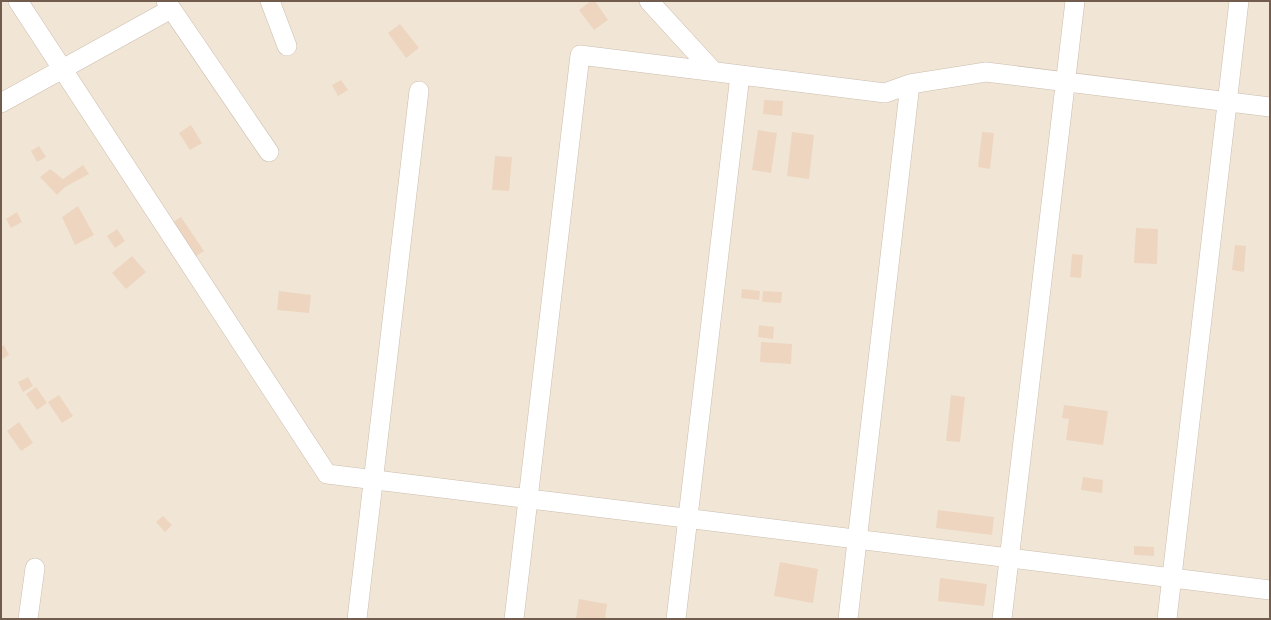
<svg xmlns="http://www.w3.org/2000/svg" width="1271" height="620" viewBox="0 0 1271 620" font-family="Montserrat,sans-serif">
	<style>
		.residential { fill: #f1e6d5 }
		.building { fill: #edd5c0 }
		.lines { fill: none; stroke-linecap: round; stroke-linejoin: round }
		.street-casing { stroke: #cbbcae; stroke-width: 20 }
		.street { stroke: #fff; stroke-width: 19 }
	</style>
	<rect width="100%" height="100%" fill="#faf4e6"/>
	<path class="residential" d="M1 1H1270V619H1Z"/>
	<path class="building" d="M591 1H595L608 20 594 30 579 10Z
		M400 24 419 48 406 58 388 33Z
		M341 80 348 90 338 96 332 85Z
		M764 100 783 101 782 116 763 114Z
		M191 125 202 143 190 150 179 133Z
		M758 130 777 133 771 173 752 170Z
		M792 132 814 135 809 179 787 176Z
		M982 132 994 133 990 169 978 167Z
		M39 146 46 157 37 162 31 151Z
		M495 156 512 157 509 191 492 190Z
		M83 165 89 174 65 187 57 195 40 177 50 169 63 179Z
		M78 206 94 235 75 245 62 217Z
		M17 212 22 222 11 228 6 219Z
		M181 217 204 251 193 258 170 224Z
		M1136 228 1158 229 1157 264 1134 263Z
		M117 229 125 241 115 248 107 236Z
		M1235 245 1246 246 1244 272 1232 270Z
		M1072 254 1083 255 1081 278 1070 277Z
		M132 256 146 272 126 289 112 273Z
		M742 289 760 291 759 300 741 298Z
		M279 291 311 295 309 313 277 310Z
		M763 291 782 292 781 303 762 302Z
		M759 325 774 327 773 339 758 337Z
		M761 342 792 344 791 364 760 362Z
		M4 345 9 355 1 360V347Z
		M28 377 33 386 23 392 18 382Z
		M36 387 47 403 37 410 26 394Z
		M59 395 73 416 62 423 48 402Z
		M951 395 965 397 960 442 946 441Z
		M1064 405 1108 411 1103 445 1066 440 1069 419 1062 418Z
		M19 422 33 443 21 451 7 431Z
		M1083 477 1103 480 1102 493 1081 490Z
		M938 510 994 517 992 535 936 528Z
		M163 516 172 525 165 532 156 522Z
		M1134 546 1154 547V556L1134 555Z
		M780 562 818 569 813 603 774 596Z
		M940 578 987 584 984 606 938 601Z
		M579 599 607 604 605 619H576Z"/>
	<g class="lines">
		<g class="street-casing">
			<path id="street" d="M18 1 327 474 1270 590
				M166 1 269 152
				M270 1 287 46
				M649 1 713 71
				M1 103 171 9
				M28 619 35 568
				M357 619 419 91
				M514 619 580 55 885 93 910 84 986 72 1270 107
				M676 619 740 75
				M848 619 910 84
				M1002 619 1075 1
				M1167 619 1239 1"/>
		</g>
		<use href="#street" class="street"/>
	</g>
	<rect width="1271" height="620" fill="none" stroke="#715c4d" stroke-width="4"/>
</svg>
